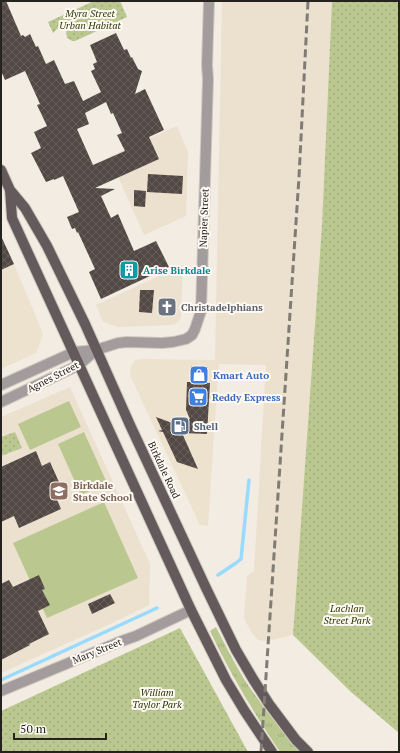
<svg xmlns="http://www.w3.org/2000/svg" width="400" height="753" viewBox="0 0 400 753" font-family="'PT Serif',serif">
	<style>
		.commercial { fill: #ede2cd }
		.built { fill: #ece0cf }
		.grass { fill: url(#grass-tufts) }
		.park { fill: url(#park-dots) }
		.pitch { fill: #bac890 }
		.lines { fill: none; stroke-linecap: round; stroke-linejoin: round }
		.stream { stroke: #98dbfe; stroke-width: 3.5 }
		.building { fill: url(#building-cross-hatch); fill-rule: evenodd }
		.minor-casing { stroke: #cec8bf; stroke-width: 12 }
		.major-casing { stroke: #cec8bf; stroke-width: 12 }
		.minor { stroke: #a29c9d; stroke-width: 10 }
		.major { stroke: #645a5c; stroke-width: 10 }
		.rail { stroke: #807b75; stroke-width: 3; stroke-dasharray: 8 4; stroke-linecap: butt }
		.labels { text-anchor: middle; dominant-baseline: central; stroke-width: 4; stroke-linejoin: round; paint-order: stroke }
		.park-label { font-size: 10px; font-style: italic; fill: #2f3707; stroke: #fefaf3 }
		.street-label { font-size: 10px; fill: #26231f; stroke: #fefaf3 }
		.culture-label { font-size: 10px; font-weight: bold; fill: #0d838f; stroke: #fefaf3; text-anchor: start }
		.worship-label { font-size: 10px; font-weight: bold; fill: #5b616d; stroke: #fefaf3; text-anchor: start }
		.shop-label { font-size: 10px; font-weight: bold; fill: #366cbe; stroke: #fefaf3; text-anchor: start }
		.service-label { font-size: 10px; font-weight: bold; fill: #4e5e75; stroke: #fefaf3; text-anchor: start }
		.education-label { font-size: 10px; font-weight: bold; fill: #785e54; stroke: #fefaf3; text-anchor: start }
	</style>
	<defs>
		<pattern id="grass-tufts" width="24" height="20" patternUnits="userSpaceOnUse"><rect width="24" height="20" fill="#bac890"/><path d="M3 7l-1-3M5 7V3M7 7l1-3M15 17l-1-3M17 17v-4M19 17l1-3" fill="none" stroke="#a0ac7c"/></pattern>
		<pattern id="park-dots" width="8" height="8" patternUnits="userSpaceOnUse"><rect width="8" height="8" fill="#bac890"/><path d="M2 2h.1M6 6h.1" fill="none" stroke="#a0ac7c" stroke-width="1.8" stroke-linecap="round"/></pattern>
		<pattern id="building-cross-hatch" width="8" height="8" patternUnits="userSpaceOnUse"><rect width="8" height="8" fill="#524844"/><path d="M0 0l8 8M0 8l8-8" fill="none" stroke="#685f5c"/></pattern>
	</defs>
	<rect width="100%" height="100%" fill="#f3ece2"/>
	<path class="commercial" d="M1 236 14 264 43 334 36 353 1 369Z
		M142 359 219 360 208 526 200 525 130 375 131 367 135 360Z"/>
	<path class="built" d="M222 1H332L322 225 293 635 272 640 265 641 258 640 251 632 244 618 247 576 254 571 266 365 218 364V360H215Z
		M177 126 188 152 186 216 144 235 109 157Z
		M183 265 181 315 180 320 175 324 170 325 119 327 103 322 96 305Z
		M70 387 150 564 149 605 121 619 1 673V417Z"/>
	<path class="grass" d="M216 627C225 645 234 662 244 679 261 705 280 729 300 752H280C254 713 230 674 210 631Z"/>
	<path class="park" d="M94 1H120L127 17 75 41H72L67 38 66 30 68 26 63 23 53 33 48 22Z
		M332 1H399V733L351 692 293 635 322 225Z
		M15 432 22 448 1 456V437Z
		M180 628 248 752H1V711Z"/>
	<path class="pitch" d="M69 401 81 427 30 450 18 424Z
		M84 432 107 483 81 495 58 444Z
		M104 502 138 578 47 618 13 543Z"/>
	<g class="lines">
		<path class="stream" d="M218 575 236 563 241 559 249 480
			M1 680 157 608"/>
	</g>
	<path class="building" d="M1 1H6L21 36 23 35 25 37 30 34 36 47 38 46 46 64 54 60 65 84 74 81 83 101 101 92 91 71 95 69 93 64 97 62 90 45 116 33 124 50 127 49 131 58 132 57 138 69 142 71 135 94 145 89 164 130 149 137 159 159 95 188 115 189 101 196 111 218 118 214 134 251 156 241 169 267 101 299 89 272 95 269 78 232 77 233 75 228 72 229 67 217 79 212 63 176 54 180V179L46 182 31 153 41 148 34 132 47 126 37 105 40 104 25 71 5 80 1 71ZM106 102 111 114 113 113 122 133 117 135 125 151 93 165 77 129 89 124 85 113Z
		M148 174 183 176 182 194 147 192Z
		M134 190 146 191 145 207 134 206Z
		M1 236 14 264 1 270Z
		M140 290H154L152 313 139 312Z
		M191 366 208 367V383H210L207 434 182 433 198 469 177 462 163 432 158 431 162 430 156 417 175 424 190 419 186 410 187 382H190Z
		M36 451 42 466 50 462 63 491 55 495 61 509 19 528 14 516 1 522V467Z
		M39 575 45 589 42 590 50 605 38 611 49 634 29 644 30 645 1 660V584L9 580 13 587Z
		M110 594 115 603 92 614 88 604Z"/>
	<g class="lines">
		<g class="minor-casing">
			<path id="minor" d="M1 385 74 352 96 350 118 343 127 342 162 343 173 342 186 339 192 335 195 329 201 311 208 79 207 65 209 1
				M1 402 79 365 96 350
				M1 691 119 642 136 636 191 610"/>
		</g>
		<g class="major-casing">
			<path id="major" d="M1 170 10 190 25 208 47 246 85 324 130 425 206 588 236 650 253 679 269 704 296 740 308 752
				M10 190 12 218 191 610 226 680 244 710 272 752"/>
		</g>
		<use href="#minor" class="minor"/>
		<use href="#major" class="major"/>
		<path class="rail" d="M261 752 299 177 308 1"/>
	</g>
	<defs>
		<g id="building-square" transform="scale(1)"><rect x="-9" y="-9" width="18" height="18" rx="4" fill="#0f9aa8" stroke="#fefaf3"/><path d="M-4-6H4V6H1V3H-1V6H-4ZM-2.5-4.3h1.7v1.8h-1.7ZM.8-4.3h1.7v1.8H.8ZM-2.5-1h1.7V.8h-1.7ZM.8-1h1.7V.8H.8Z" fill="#fff"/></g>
		<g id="church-square" transform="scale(1)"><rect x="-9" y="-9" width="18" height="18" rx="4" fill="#6b7280" stroke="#fefaf3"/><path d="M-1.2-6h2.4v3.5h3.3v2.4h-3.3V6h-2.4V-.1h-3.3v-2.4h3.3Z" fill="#fff"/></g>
		<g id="shop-square" transform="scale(1)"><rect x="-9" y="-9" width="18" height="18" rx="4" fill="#3f7fe0" stroke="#fefaf3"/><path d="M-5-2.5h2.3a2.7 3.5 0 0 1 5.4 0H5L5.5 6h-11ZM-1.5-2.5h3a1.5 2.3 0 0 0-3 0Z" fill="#fff"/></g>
		<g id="supermarket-square" transform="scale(1)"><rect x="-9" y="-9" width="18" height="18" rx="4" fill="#3f7fe0" stroke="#fefaf3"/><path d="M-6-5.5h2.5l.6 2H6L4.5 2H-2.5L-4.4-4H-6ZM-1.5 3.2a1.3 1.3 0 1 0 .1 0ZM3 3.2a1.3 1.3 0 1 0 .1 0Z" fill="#fff"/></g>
		<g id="fuel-square" transform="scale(1)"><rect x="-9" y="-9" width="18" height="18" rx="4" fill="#5c6f8a" stroke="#fefaf3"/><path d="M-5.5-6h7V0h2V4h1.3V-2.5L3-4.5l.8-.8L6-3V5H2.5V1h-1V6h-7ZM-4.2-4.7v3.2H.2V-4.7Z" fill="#fff"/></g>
		<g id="school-square" transform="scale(1)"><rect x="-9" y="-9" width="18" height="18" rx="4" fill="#8d6e63" stroke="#fefaf3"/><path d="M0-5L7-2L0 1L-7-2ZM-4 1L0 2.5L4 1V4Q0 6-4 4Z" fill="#fff"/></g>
	</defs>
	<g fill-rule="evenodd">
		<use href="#building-square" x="129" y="270"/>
		<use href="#church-square" x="167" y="307"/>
		<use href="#shop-square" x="199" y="375"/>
		<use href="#supermarket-square" x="198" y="397"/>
		<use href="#fuel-square" x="180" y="426"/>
		<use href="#school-square" x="59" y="491"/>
	</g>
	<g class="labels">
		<g class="park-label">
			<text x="90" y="13">Myra Street<tspan x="90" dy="12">Urban Habitat</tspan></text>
			<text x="347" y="608">Lachlan<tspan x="347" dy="12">Street Park</tspan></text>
			<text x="157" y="692">William<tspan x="157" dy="12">Taylor Park</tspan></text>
		</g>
		<g class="street-label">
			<text transform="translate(204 218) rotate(-88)">Napier Street</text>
			<text transform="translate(53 377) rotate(-27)">Agnes Street</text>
			<text transform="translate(164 470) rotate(65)">Birkdale Road</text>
			<text transform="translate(97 651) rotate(-22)">Mary Street</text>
		</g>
		<g class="culture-label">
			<text x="143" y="270">Arise Birkdale</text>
		</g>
		<g class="worship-label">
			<text x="181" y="307">Christadelphians</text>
		</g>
		<g class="shop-label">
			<text x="213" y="375">Kmart Auto</text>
			<text x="212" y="397">Reddy Express</text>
		</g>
		<g class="service-label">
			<text x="194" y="426">Shell</text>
		</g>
		<g class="education-label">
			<text x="73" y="485">Birkdale<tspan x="73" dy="12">State School</tspan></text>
		</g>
	</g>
	<rect width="400" height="753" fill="none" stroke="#26231f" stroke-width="4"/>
	<path d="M14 733v6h92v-6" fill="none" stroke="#26231f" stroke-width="2"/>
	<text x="20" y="733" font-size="12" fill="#26231f" stroke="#fefaf3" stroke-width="3" paint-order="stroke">50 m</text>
</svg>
